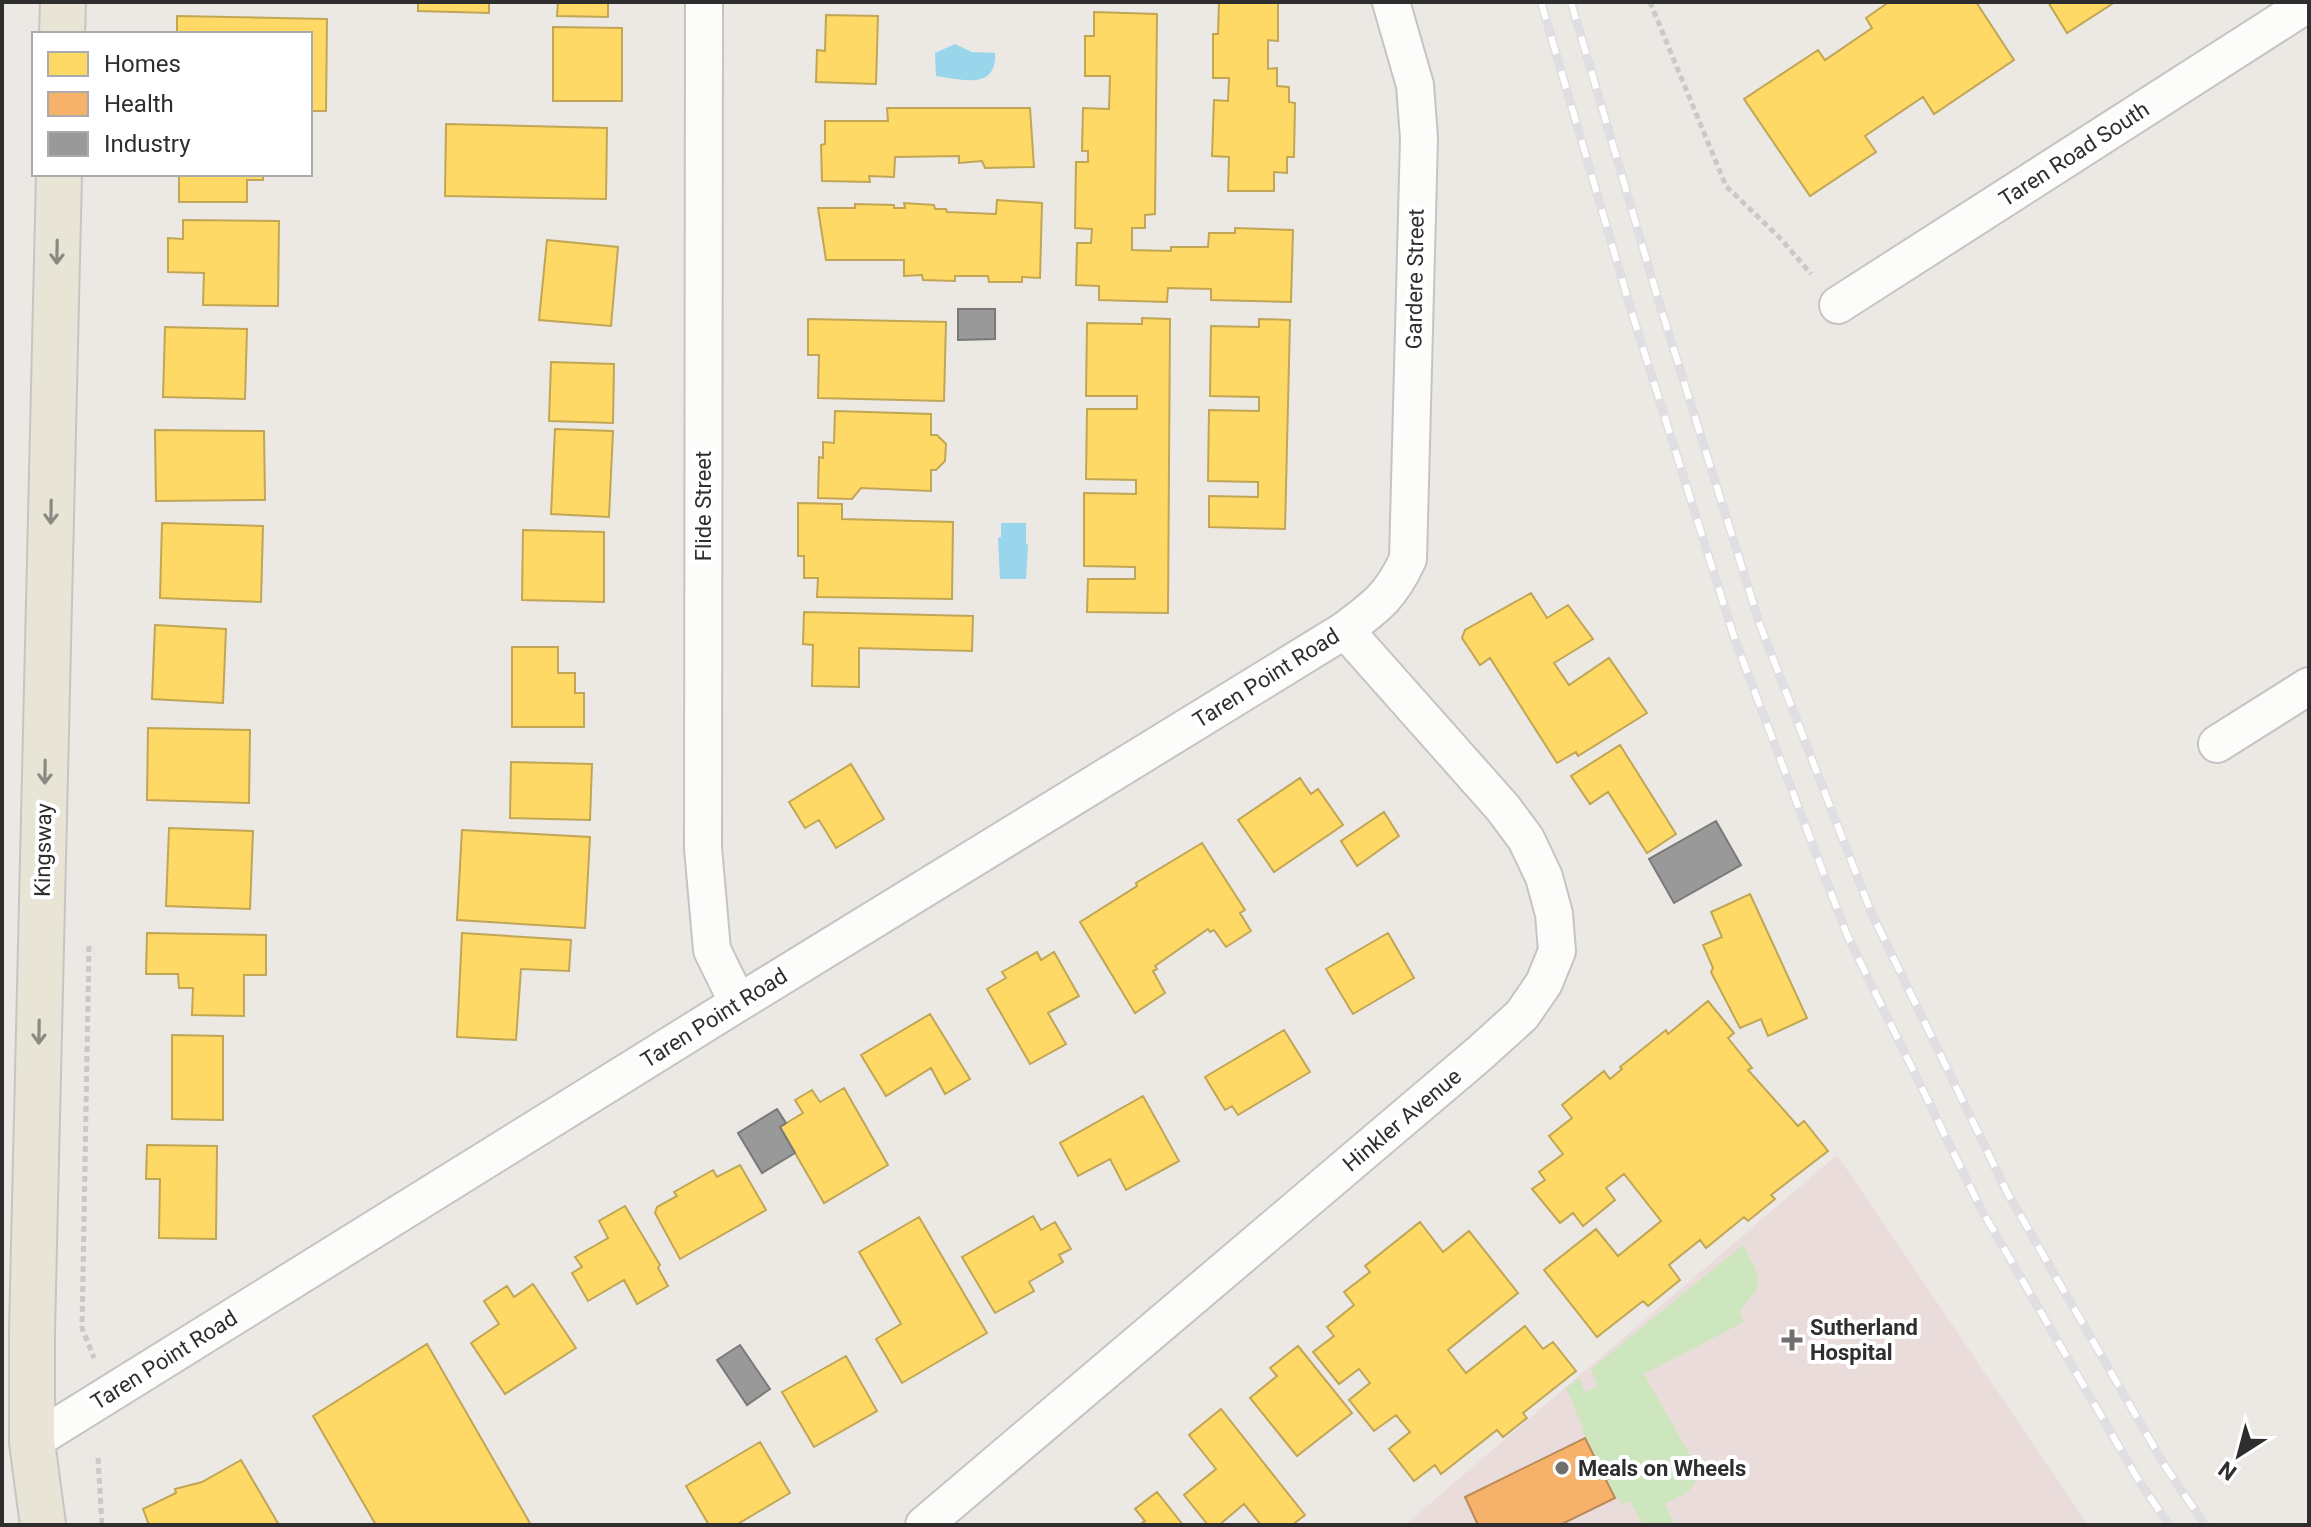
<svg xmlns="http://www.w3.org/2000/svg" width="2311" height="1527" viewBox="0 0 2311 1527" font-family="Roboto,sans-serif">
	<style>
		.medical { fill: #e9dcdb }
		.green { fill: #cee6be }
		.water { fill: #99d6ec }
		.homes { fill: #ffd966; stroke: #c0a655; stroke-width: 2 }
		.health { fill: #f6b26b; stroke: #ba8a59; stroke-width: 2 }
		.industry { fill: #999; stroke: #797979; stroke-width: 2 }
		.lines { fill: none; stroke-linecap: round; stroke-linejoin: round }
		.minor-casing { stroke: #c5c4c5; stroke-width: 40 }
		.primary-casing { stroke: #c6c5c4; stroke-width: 48 }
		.path { stroke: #c9c9c8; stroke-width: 5; stroke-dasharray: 6 4; stroke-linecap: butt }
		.minor { stroke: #fcfcfb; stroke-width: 36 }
		.primary { stroke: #e8e4d6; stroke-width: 44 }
		.rail-casing { stroke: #dfdfe1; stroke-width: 9 }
		.rail { stroke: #fff; stroke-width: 6; stroke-dasharray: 18; stroke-linecap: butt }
		.oneway { stroke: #8b8982 }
		.poi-dot { fill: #706f6e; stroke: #fff; stroke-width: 3 }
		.labels { text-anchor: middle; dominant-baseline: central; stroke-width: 8; stroke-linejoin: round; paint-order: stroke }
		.street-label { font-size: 22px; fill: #2e2e2e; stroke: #fff }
		.poi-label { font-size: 22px; font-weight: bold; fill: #2e2e2e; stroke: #fff; text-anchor: start }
	</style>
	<rect width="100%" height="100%" fill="#ece8e4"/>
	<path class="medical" d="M1837 1155 2088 1525H1405Z"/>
	<path class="green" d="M1743 1245C1748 1257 1764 1278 1756 1290 1751 1299 1744 1303 1740 1313L1744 1322 1644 1374 1695 1464C1701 1490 1685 1493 1665 1504L1675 1525H1643L1630 1501 1622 1505 1617 1497 1615 1498 1585 1438 1581 1423 1566 1388 1579 1378 1585 1392 1598 1386 1591 1369Z"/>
	<path class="water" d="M955 44 972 52 995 53C997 90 963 80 936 76L935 53Z
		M1001 523H1026V544L1028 545 1026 579H1000L998 538 1001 537Z"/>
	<path class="homes" d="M418 2H489V13L418 11Z
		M558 2H608V17L557 16Z
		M1219 2H1278V41L1268 40V69L1277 68V86L1289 87V102L1295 103 1294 157H1287V173L1274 172V191H1228L1229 157 1212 156 1214 100 1228 101 1229 78H1213V34H1218Z
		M1889 2H1976L2014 60 1934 114 1923 97 1865 136 1876 152 1810 196 1744 99 1818 50 1825 60 1872 28 1866 18Z
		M2048 2H2115L2067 33Z
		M1094 12 1157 14 1155 214 1145 215V228H1132V250L1171 251V247H1208L1209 233H1235V228L1293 230 1291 302 1211 300V289L1168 288 1167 302 1099 300V286L1076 285 1077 243H1091L1092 229 1075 228 1076 162H1088V151H1082L1083 108 1109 109 1110 76H1085V36H1094Z
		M826 15 878 16 876 84 816 82 817 50 825 51Z
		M177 16 327 19 326 111H310V34H177Z
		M553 27 622 28V101H553Z
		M887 108H1030L1034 167 985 168 982 161 959 163V156L895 157 894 177 869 176 870 182 822 181 821 145 825 144V121H888Z
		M446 124 607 128 606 199 445 196Z
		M179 174H263V180H247V202H179Z
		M997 200 1042 203 1040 278 1022 277V282H989L988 276H955V281L923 280 922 275 904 276V260H826L818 208H855V204L894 205V208H905L904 203 934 205 935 209H946L947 212 996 214Z
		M183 220 279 221 278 306 203 305 204 273 168 272V238L183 239Z
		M547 240 618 247 611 326 539 320Z
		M1142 318 1170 319 1168 613 1087 612 1088 579H1135V567L1084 566V493L1136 494V480L1086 479 1087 409H1137V396H1086L1087 323 1142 324Z
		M808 319 946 322 944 401 818 398 819 355H808Z
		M1259 319 1290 320 1285 529 1209 527V496L1258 497V482L1208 481 1209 410 1259 411V397L1210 396 1211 326 1259 327Z
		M165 327 247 329 245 399 163 397Z
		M551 362 614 364 613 423 549 421Z
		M835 411 931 414V435H937L946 444 945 461 936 470H931V491L861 488 852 499 818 498 819 457 823 458V442L834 443Z
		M555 429 613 431 609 517 551 514Z
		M155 430 264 431 265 500 156 501Z
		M798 503 842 504V519L953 522 952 599 817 597 818 578H804V556H798Z
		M162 523 263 526 261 602 160 598Z
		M523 530 604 532V602L522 600Z
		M1531 593 1547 618 1568 605 1593 639 1554 663 1569 685 1609 658 1647 713 1578 756 1576 752 1557 763 1490 658 1480 665 1462 638 1465 630Z
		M804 612 973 616 972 651 859 648V687L812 686 813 645 803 644Z
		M155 625 226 629 223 703 152 699Z
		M512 647H558V673H575V693H584V727H512Z
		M148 728 250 730 249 803 147 800Z
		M1620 745 1676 834 1647 853 1608 792 1590 804 1571 776Z
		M511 762 592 764 590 820 510 818Z
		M851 764 884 819 836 848 819 820 805 828 789 802Z
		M1300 778 1311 794 1318 789 1343 825 1274 872 1238 820Z
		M1384 812 1399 836 1357 866 1341 841Z
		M169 828 253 831 250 909 166 906Z
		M462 830 590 837 585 928 457 920Z
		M1202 843 1245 910 1240 913 1251 931 1226 947 1214 930 1210 932 1208 929 1155 966 1157 969 1153 971 1165 993 1135 1013 1080 922 1137 886 1136 883Z
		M1750 894 1807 1018 1768 1036 1761 1019 1740 1028 1711 972 1713 968 1703 945 1722 937 1711 912Z
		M147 933 266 935V975H244V1016L192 1015 193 988H179L178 974H146Z
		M462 933 571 940 569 971 521 969 516 1040 457 1037Z
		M1388 933 1414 978 1353 1014 1326 969Z
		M1037 952 1041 960 1054 952 1079 996 1048 1013 1066 1044 1030 1064 987 989 1006 978 1002 972Z
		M1708 1001 1734 1033 1728 1038 1752 1068 1748 1070 1798 1126 1804 1121 1828 1151 1771 1195 1775 1199 1748 1221 1744 1217 1706 1248 1700 1240 1669 1265 1680 1280 1648 1306 1643 1301 1597 1337 1544 1270 1596 1229 1618 1256 1661 1221 1624 1174 1606 1188 1615 1200 1583 1226 1573 1213 1560 1223 1532 1189 1545 1180 1539 1172 1563 1154 1549 1136 1572 1118 1562 1105 1604 1071 1610 1079 1622 1069 1620 1067 1666 1030 1668 1034Z
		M930 1014 970 1079 945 1094 931 1068 886 1096 861 1055Z
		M1284 1030 1310 1072 1238 1115 1232 1106 1225 1110 1205 1077Z
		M172 1035 223 1036V1120L172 1119Z
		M844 1088 888 1165 824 1203 780 1127 803 1113 795 1100 812 1090 820 1102Z
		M1143 1096 1179 1161 1126 1190 1110 1159 1078 1176 1060 1143Z
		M147 1145 217 1146 216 1239 159 1238 160 1179H146Z
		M740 1165 766 1210 680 1259 655 1213 657 1207 677 1196 674 1192 713 1170 717 1177Z
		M625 1206 660 1265 658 1268 668 1286 637 1304 624 1280 588 1301 572 1273 582 1267 575 1257 608 1238 599 1221Z
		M1033 1216 1041 1230 1055 1222 1071 1249 1059 1255 1063 1262 1029 1282 1034 1291 995 1313 962 1257Z
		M919 1217 987 1333 902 1383 876 1339 901 1324 859 1252Z
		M1420 1222 1443 1252 1469 1231 1518 1293 1448 1350 1466 1373 1525 1326 1543 1349 1553 1342 1576 1371 1523 1413 1527 1418 1503 1437 1497 1430 1441 1474 1435 1465 1414 1481 1389 1449 1410 1432 1396 1415 1374 1431 1349 1400 1370 1383 1359 1369 1339 1384 1313 1352 1334 1336 1327 1327 1354 1305 1344 1292 1370 1272 1365 1266Z
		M533 1284 576 1348 505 1394 471 1343 499 1324 484 1301 507 1286 514 1297Z
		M427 1344 531 1525H376L313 1416Z
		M1298 1346 1352 1413 1297 1456 1250 1398 1277 1376 1270 1368Z
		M846 1356 877 1411 814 1447 782 1392Z
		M1221 1409 1305 1515 1292 1525H1261L1244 1504 1219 1525H1208L1184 1495 1216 1469 1189 1435Z
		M760 1442 790 1493 736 1525H709L686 1486Z
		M241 1460 279 1525H149L143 1509 176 1493 175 1489 202 1482Z
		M1157 1492 1183 1525H1139L1145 1521 1135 1509Z"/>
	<path class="health" d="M1585 1438 1615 1498 1560 1525H1478L1465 1497Z"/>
	<path class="industry" d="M958 309H995V339L958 340Z
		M1716 821 1741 865 1674 903 1649 859Z
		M777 1109 786 1123 780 1127 795 1153 762 1173 738 1133Z
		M740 1345 770 1389 747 1405 717 1360Z"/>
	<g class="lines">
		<g class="minor-casing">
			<path id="minor" d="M704 2 703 848 712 950 738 1003
				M1838 305 2309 3
				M2217 744 2309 686
				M32 1442 738 1003 1345 630C1377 606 1391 596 1408 559L1419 138 1415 85 1391 2
				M924 1525 1479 1054 1522 1015 1544 983 1557 951 1554 914 1544 877 1526 839 1503 808 1345 630"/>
		</g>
		<g class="primary-casing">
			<path id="primary" d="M62 34 63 2
				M43 1525 32 1442V1331L59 174"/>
		</g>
		<path class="path" d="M1650 2 1726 186 1781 239 1811 274
			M89 946 82 1328 94 1358
			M98 1458 102 1525"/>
		<use href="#minor" class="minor"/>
		<use href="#primary" class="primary"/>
		<g class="rail-casing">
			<path id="rail" d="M1541 2 1631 310 1735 640 1847 935 1981 1209 2139 1481 2169 1525
				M1571 2 1658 299 1760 625 1871 912 2008 1194 2165 1466 2205 1525"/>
		</g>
		<use href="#rail" class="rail"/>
	</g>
	<defs><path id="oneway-shaft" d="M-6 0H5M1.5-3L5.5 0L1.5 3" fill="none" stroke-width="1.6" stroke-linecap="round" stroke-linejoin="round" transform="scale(2)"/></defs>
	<g class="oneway">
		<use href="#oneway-shaft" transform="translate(57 252) rotate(91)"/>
		<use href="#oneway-shaft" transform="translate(51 512) rotate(91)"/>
		<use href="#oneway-shaft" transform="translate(45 772) rotate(91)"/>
		<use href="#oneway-shaft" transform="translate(39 1032) rotate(91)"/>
	</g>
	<g class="poi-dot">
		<path d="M1788 1328h8v8h8v8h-8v8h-8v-8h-8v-8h8z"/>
		<circle cx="1562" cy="1468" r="8"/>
	</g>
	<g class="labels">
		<g class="street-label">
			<text transform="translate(2074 154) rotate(-33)">Taren Road South</text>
			<text transform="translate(1415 279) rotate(-89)">Gardere Street</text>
			<text transform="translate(703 506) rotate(-90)">Flide Street</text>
			<text transform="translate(1266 678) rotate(-32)">Taren Point Road</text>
			<text transform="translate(43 850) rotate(-89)">Kingsway</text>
			<text transform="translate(714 1018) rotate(-32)">Taren Point Road</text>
			<text transform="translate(1402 1120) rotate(-40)">Hinkler Avenue</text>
			<text transform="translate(164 1360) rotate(-32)">Taren Point Road</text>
		</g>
		<g class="poi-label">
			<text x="1810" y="1327">Sutherland<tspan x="1810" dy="25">Hospital</tspan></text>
			<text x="1578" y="1468">Meals on Wheels</text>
		</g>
	</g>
	<rect width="2311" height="1527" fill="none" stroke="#2e2e2e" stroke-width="8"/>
	<rect x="32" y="32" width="280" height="144" fill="#ffffff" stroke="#ababab" stroke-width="2"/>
	<rect x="48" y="52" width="40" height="24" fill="#ffd966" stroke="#ababab" stroke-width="2"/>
	<text x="104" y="72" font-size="24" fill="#2e2e2e">Homes</text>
	<rect x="48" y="92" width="40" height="24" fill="#f6b26b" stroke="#ababab" stroke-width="2"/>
	<text x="104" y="112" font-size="24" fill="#2e2e2e">Health</text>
	<rect x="48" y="132" width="40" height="24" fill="#999999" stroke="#ababab" stroke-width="2"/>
	<text x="104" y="152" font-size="24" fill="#2e2e2e">Industry</text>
	<g transform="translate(2239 1455) rotate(216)" stroke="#ffffff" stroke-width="6" paint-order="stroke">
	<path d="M0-6L14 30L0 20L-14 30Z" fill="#2e2e2e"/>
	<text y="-12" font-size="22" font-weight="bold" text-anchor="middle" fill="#2e2e2e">N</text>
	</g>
</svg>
